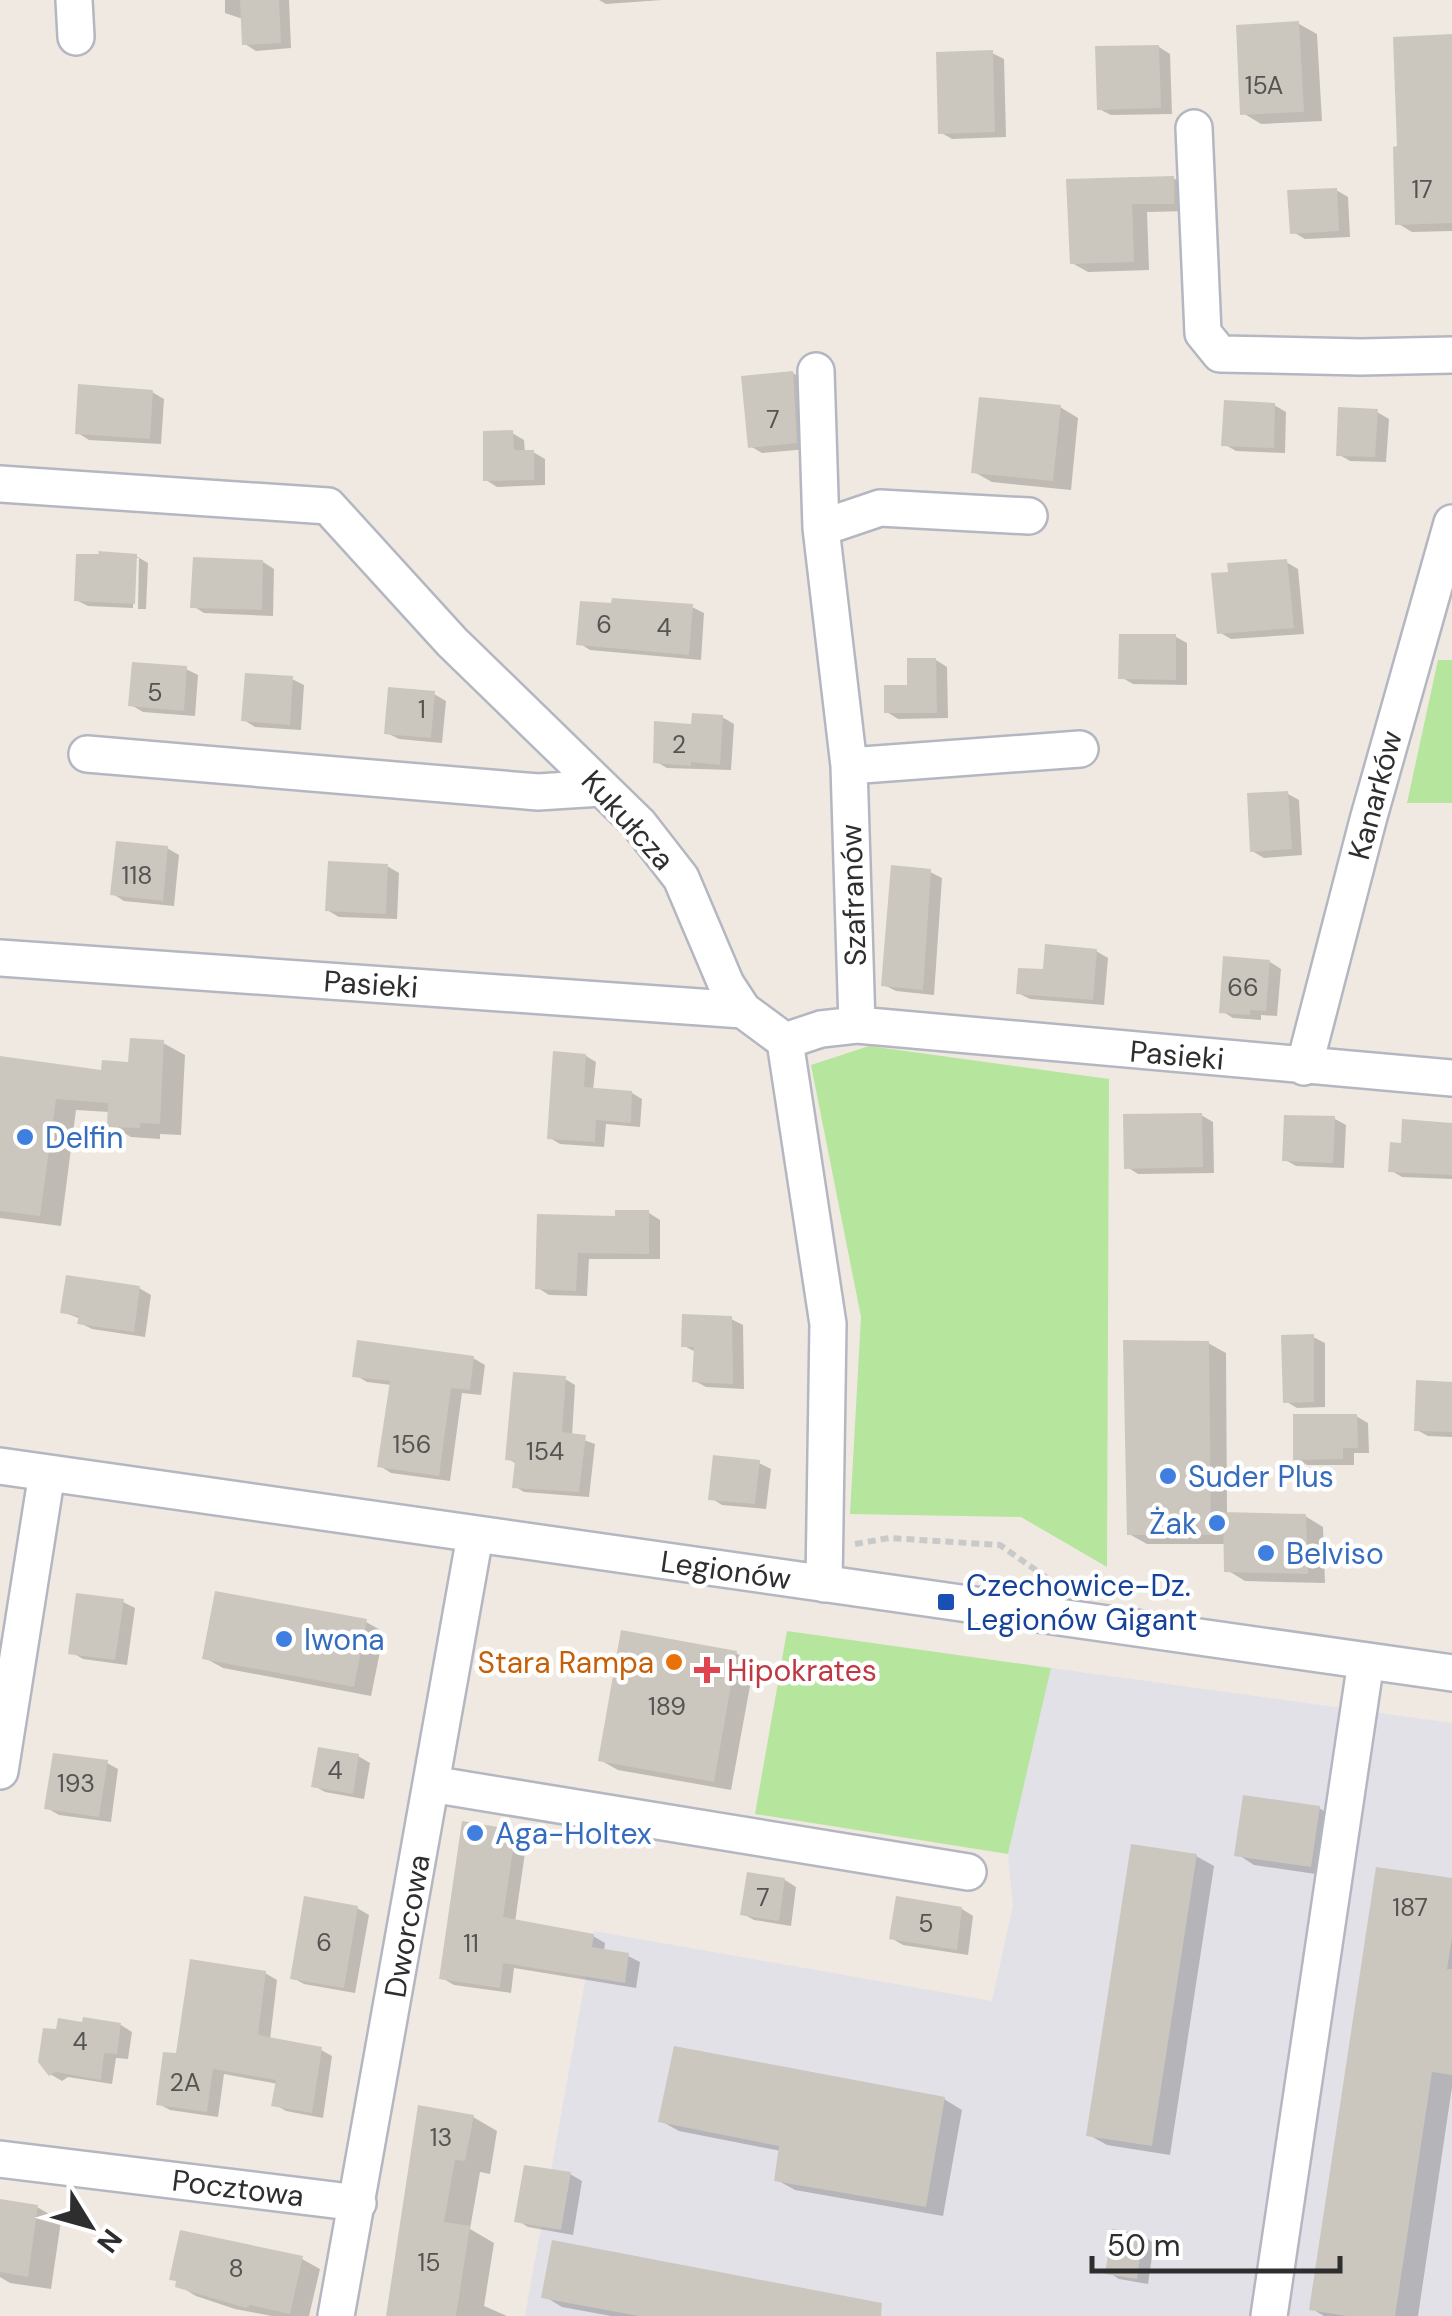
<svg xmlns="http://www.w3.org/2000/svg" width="1452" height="2316" viewBox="0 0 1452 2316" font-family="'DM Sans',sans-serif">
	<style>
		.industrial { fill: #e3e1e8 }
		.green { fill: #b6e59e }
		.shadow { fill: #0003 }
		.building { fill: #cbc7bf }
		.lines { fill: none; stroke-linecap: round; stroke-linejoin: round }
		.minor-casing { stroke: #b4b7c1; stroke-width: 40 }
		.path { stroke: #c9c9c9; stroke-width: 6; stroke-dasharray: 8 5; stroke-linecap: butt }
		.minor { stroke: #fff; stroke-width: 35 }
		.shop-dot { fill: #3f7fe0; stroke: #fff; stroke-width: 4 }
		.transit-dot { fill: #1a4fb4; stroke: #fff; stroke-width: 4 }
		.food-dot { fill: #e8710a; stroke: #fff; stroke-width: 4 }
		.health-dot { fill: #e0444e; stroke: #fff; stroke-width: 4 }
		.labels { text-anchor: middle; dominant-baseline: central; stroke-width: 9; stroke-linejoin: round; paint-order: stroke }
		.number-label { font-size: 25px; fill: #555452 }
		.street-label { font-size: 30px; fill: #2e2e2e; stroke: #fff }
		.shop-label { font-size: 30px; fill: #366cbe; stroke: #fff; text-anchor: start }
		.transit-label { font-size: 30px; fill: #164399; stroke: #fff; text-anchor: start }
		.food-label { font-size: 30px; fill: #c56008; stroke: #fff; text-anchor: end }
		.health-label { font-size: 30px; fill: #be3a42; stroke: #fff; text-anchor: start }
	</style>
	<rect width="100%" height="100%" fill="#efe9e1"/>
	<path class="industrial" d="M1051 1668 1452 1723V2316H525L594 1931 992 2001 1013 1905 1008 1854Z"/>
	<path class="green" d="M1438 660H1452V803H1407Z
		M869 1046 1109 1079 1107 1567 1021 1517 850 1514 861 1317 811 1065Z
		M787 1631 1051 1668 1008 1854 755 1814Z"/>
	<path class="shadow" d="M225 0H289L291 48 256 51 245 44 243 19 225 13Z
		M599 0H662L606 4Z
		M1299 24 1317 34 1322 121 1261 124 1243 113Z
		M1452 37V231L1412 232 1397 223 1399 149Z
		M1159 47 1170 54 1172 114 1111 115 1099 109Z
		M992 53 1004 59 1006 137 952 139 940 132Z
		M1173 178 1189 187V211L1147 212 1149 270 1088 272 1072 263 1069 181Z
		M1336 190 1348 197 1350 237 1305 239 1293 232Z
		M793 373 804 380 808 449 762 453 750 446Z
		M152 392 164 399 161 444 89 440 78 433Z
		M1274 405 1286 412 1285 453 1236 451 1224 444Z
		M1060 407 1078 418 1071 490 992 482 974 472Z
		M1377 412 1389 419 1386 462 1350 461 1338 454Z
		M512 433 524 440 525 453 533 452 545 459V485L497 487 486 480Z
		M136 556 148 563 146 609H138L139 558H134L133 608 88 606 76 600Z
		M263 562 274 569 273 616 204 613 193 606Z
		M1286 562 1298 569 1304 634 1231 639 1219 632Z
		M692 607 704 613 701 660 590 650 579 643Z
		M1176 637 1187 643V685L1133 684 1121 677Z
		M936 660 947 667 948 718 898 719 887 712Z
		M186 669 198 675 195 716 143 712 131 705Z
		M292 679 304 685 301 730 255 727 244 720Z
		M434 694 446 701 442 743 399 739 387 733Z
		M722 717 734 724 731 770 667 768 655 761 693 727Z
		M1288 794 1299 800 1302 855 1264 858 1252 851Z
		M167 848 179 855 174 906 124 901 113 894Z
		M387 866 399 873 397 919 339 917 327 910Z
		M930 872 942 878 934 995 896 991 884 985Z
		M1096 951 1108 958 1104 1005 1030 999 1018 993 1045 972Z
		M1270 962 1281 969 1277 1016 1261 1015V1020L1233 1018 1222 1011Z
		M163 1043 185 1055 181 1135 160 1134V1139L131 1137 110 1125V1112L76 1110 61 1226 0 1218V1058L104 1072 131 1064Z
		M586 1056 596 1062 593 1090 632 1093 642 1099 640 1127 606 1124 604 1147 560 1144 550 1138Z
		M1201 1115 1213 1122 1214 1173 1138 1174 1127 1167Z
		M1335 1119 1346 1125 1344 1168 1296 1166 1284 1159Z
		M1452 1125V1179L1402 1177 1390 1170 1403 1146Z
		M649 1213 660 1220V1259H589L587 1296 549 1295 538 1288 617 1218Z
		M139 1288 151 1295 145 1337 92 1329 80 1323 81 1319 63 1312Z
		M731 1319 743 1325 744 1389 706 1387 695 1381 696 1352 684 1346Z
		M1313 1337 1325 1343V1407L1297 1408 1285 1401Z
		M1208 1343 1226 1353 1227 1514 1305 1516 1323 1527 1325 1583 1245 1581 1227 1570 1226 1544H1147L1129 1534Z
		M473 1358 485 1365 481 1395 462 1393 450 1481 391 1473 380 1466 392 1385 367 1382 355 1375Z
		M565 1379 575 1385 572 1436 595 1444 589 1497 524 1492 514 1486 517 1464 508 1459Z
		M1452 1384V1437L1428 1436 1417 1430Z
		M1356 1416 1368 1423 1369 1453H1354V1465H1307L1295 1458Z
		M759 1463 771 1469 766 1509 722 1505 711 1498Z
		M123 1602 135 1608 127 1665 83 1659 71 1652Z
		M366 1622 384 1632 371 1696 223 1668 205 1658Z
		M736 1653 754 1664 731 1790 618 1770 600 1760Z
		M358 1756 370 1763 364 1799 325 1792 314 1786Z
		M107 1763 118 1769 111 1822 59 1815 47 1808Z
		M1319 1808 1337 1819 1329 1876 1254 1865 1237 1854Z
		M515 1832 527 1839 515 1922 593 1936 605 1943 604 1951 628 1956 640 1962 636 1988 514 1968 511 1993 454 1985 442 1978Z
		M1196 1856 1214 1866 1170 2155 1107 2145 1089 2135Z
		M785 1880 796 1887 791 1926 754 1920 743 1914Z
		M1452 1881V2087L1418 2316H1324L1312 2309Z
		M357 1908 369 1915 355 1993 304 1984 293 1978Z
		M962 1909 973 1916 968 1955 903 1945 891 1938Z
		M265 1973 277 1980 270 2040 321 2050 332 2056 323 2118 286 2111 274 2104 278 2084 224 2074 218 2117 170 2110 159 2104 178 2056Z
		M121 2025 132 2032 128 2059 116 2058 112 2084 68 2077 62 2081 50 2074Z
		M944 2099 962 2110 943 2216 795 2190 777 2180 781 2151 679 2131 661 2121Z
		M473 2117 497 2131 490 2174 480 2172 470 2229 494 2243 484 2306 507 2316H388Z
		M570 2174 582 2181 573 2235 528 2227 517 2220Z
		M0 2202 37 2207 61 2221 51 2289 10 2283 0 2277Z
		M1143 2236 1154 2243 1148 2284 1119 2279 1108 2272Z
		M302 2259 320 2269 309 2316H272L235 2309 196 2296 178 2285V2282Z
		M544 2296 869 2316H611L562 2307Z"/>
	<path class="building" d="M240 0H279L281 43 242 45Z
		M1299 21 1304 112 1240 115 1236 25Z
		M1452 34V223L1395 225 1393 147 1397 146 1393 37Z
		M1159 45 1161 108 1097 110 1095 46Z
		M993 50 995 132 938 134 936 52Z
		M1174 176V204H1132L1134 262 1070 264 1066 179Z
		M1337 188 1339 231 1290 234 1287 190Z
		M793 371 797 443 748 448 741 376Z
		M78 384 153 390 150 439 75 434Z
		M979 397 1061 405 1053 481 971 473Z
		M1224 400 1275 403 1274 448 1221 446Z
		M1338 407 1378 409 1375 457 1336 456Z
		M513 430 514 450H534V480L483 481V431Z
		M98 551 137 554 135 604 74 601 76 554H99Z
		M193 557 263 560 262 610 190 608Z
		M1287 559 1294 628 1217 634 1211 573 1228 572 1227 563Z
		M612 598 693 604 689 655 576 645 580 601 611 603Z
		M1119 634H1176V680L1118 679Z
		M907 658H936L937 713H884V685H907Z
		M132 662 187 666 184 711 128 706Z
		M245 673 293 676 290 725 241 721Z
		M388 687 435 691 431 738 384 734Z
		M692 713 723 715 720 765 691 762V766L653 763 654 721 691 724Z
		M1288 791 1292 849 1250 852 1247 793Z
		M116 841 168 846 163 901 110 895Z
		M328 861 388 864 386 914 325 911Z
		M891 865 931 869 923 990 881 986Z
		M1045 944 1097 949 1093 1000 1016 994 1018 968 1043 969Z
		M1223 956 1270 960 1266 1011 1250 1010V1015L1219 1013Z
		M130 1038 164 1040 160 1124 140 1123V1128L107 1127 108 1103 56 1099 40 1216 0 1211V1056L101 1070 102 1060 128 1062Z
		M553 1051 586 1054 584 1087 632 1091 631 1123 596 1120 595 1142 547 1139Z
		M1202 1113 1203 1167 1124 1169 1123 1114Z
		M1284 1115 1335 1116 1333 1163 1282 1161Z
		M1402 1119 1452 1123V1175L1388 1172 1390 1142 1401 1143Z
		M615 1210H649V1254L578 1253 576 1291 535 1289 537 1214 615 1216Z
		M66 1275 140 1286 134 1332 77 1324 79 1316 60 1313Z
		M682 1314 732 1316 733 1384 692 1382 694 1347H681Z
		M1314 1334V1402L1283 1403 1281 1335Z
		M357 1340 474 1356 470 1390 451 1388 439 1476 377 1467 390 1381 352 1377Z
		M1123 1340 1209 1341 1211 1535H1127Z
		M513 1372 566 1376 562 1432 586 1435 579 1492 512 1488 515 1461 505 1460Z
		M1416 1380 1452 1382V1432L1414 1431Z
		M1293 1414H1357L1358 1448H1343V1459L1293 1460Z
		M713 1455 760 1460 755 1504 708 1500Z
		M1223 1512 1306 1514 1308 1574 1224 1572Z
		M215 1591 367 1619 354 1687 202 1659Z
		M76 1593 124 1599 115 1660 68 1654Z
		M621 1630 737 1651 714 1782 598 1761Z
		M318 1747 359 1754 353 1794 311 1787Z
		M53 1753 108 1760 99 1817 44 1809Z
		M1243 1795 1320 1806 1311 1867 1234 1856Z
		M462 1821 516 1830 503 1917 594 1934 592 1947 629 1953 625 1983 503 1963 500 1988 439 1979Z
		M1131 1844 1197 1854 1152 2146 1086 2136Z
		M1376 1867 1452 1878V1938L1447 1969H1452V2075L1432 2072 1395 2316H1347L1309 2310Z
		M747 1872 785 1878 779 1921 740 1915Z
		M304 1896 358 1906 344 1988 290 1979Z
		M896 1896 962 1907 957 1950 889 1939Z
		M190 1959 266 1971 258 2035 322 2047 312 2113 271 2106 276 2080 213 2069 207 2112 156 2105 163 2052 176 2053Z
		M83 2017 121 2023 117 2054 104 2053 101 2080 55 2072 49 2076 38 2062 43 2028 56 2029 58 2018 82 2022Z
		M674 2046 945 2097 926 2207 774 2181 779 2146 658 2122Z
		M418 2105 474 2115 465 2161 455 2160 444 2222 470 2226 456 2316H386Z
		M524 2165 571 2172 561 2230 514 2222Z
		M0 2199 38 2205 28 2277 0 2272Z
		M1112 2229 1143 2234 1137 2279 1105 2274Z
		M180 2230 303 2256 290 2314 250 2305 246 2308 175 2287 176 2281 169 2280Z
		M552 2240 882 2303 881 2316H639L541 2298Z"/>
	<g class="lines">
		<g class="minor-casing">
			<path id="minor" d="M74 0 76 37
				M1194 128 1203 333 1220 354 1361 357 1452 355
				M816 371 821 528 849 766
				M0 484 328 506 452 642 639 824 681 878 726 984 743 1010 785 1041 828 1324 824 1584
				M821 528 880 508 1029 516
				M87 754 538 792 601 788
				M0 958 743 1010
				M857 1025 849 766 1080 749
				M785 1041 821 1029 857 1025 1452 1078
				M1304 1067 1368 820 1452 523
				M0 1466 1452 1673
				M0 1771 47 1473
				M431 1784 968 1872
				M0 2159 358 2203
				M336 2316 475 1536
				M1269 2316 1366 1661"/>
		</g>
		<path class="path" d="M855 1544 889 1538 1000 1545 1050 1580"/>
		<use href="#minor" class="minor"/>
	</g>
	<g class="shop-dot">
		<circle cx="25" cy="1137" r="10"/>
		<circle cx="1168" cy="1476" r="10"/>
		<circle cx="1217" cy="1523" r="10"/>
		<circle cx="1266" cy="1553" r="10"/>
		<circle cx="284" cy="1639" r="10"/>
		<circle cx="475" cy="1833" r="10"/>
	</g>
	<rect class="transit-dot" x="936" y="1592" width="20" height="20" rx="5"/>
	<circle class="food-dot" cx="674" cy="1662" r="10"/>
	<path class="health-dot" d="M702 1655h10v10h10v10h-10v10h-10v-10h-10v-10h10z"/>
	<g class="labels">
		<g class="number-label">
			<text x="1264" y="85">15A</text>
			<text x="1422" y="189">17</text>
			<text x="773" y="419">7</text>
			<text x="604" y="624">6</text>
			<text x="664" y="627">4</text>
			<text x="155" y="692">5</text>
			<text x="422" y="709">1</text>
			<text x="679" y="744">2</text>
			<text x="137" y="875">118</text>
			<text x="1243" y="987">66</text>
			<text x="412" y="1444">156</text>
			<text x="545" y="1451">154</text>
			<text x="667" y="1706">189</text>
			<text x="335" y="1770">4</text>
			<text x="76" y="1783">193</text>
			<text x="763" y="1897">7</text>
			<text x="1410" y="1907">187</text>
			<text x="926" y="1923">5</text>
			<text x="324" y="1942">6</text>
			<text x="471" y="1943">11</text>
			<text x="80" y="2041">4</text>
			<text x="185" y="2082">2A</text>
			<text x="441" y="2137">13</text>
			<text x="429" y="2262">15</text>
			<text x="236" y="2268">8</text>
		</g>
		<g class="street-label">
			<text transform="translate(1375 795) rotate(-75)">Kanarków</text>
			<text transform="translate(628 820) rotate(48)">Kukułcza</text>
			<text transform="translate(853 895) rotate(-92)">Szafranów</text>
			<text transform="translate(371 984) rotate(4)">Pasieki</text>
			<text transform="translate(1177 1055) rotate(5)">Pasieki</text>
			<text transform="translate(726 1570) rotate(8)">Legionów</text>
			<text transform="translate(407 1926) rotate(-80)">Dworcowa</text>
			<text transform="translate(238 2188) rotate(7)">Pocztowa</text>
		</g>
		<g class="shop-label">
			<text x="45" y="1137">Delfin</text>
			<text x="1188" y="1476">Suder Plus</text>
			<text x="1197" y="1523" text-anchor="end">Żak</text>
			<text x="1286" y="1553">Belviso</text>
			<text x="304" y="1639">Iwona</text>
			<text x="495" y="1833">Aga-Holtex</text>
		</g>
		<g class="transit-label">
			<text x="966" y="1585">Czechowice-Dz.<tspan x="966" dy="34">Legionów Gigant</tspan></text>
		</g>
		<g class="food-label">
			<text x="654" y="1662">Stara Rampa</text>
		</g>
		<g class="health-label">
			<text x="727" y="1670">Hipokrates</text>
		</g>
	</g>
	<g transform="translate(90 2226) rotate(127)" stroke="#ffffff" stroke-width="8" paint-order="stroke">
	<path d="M0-8L18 38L0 25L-18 38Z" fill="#2e2e2e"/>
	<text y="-15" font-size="28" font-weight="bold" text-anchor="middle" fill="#2e2e2e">N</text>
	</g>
	<path d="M1092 2256v15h248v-15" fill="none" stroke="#2e2e2e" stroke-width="5"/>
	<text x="1107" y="2256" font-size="30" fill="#2e2e2e" stroke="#ffffff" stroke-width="8" paint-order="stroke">50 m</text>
</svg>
